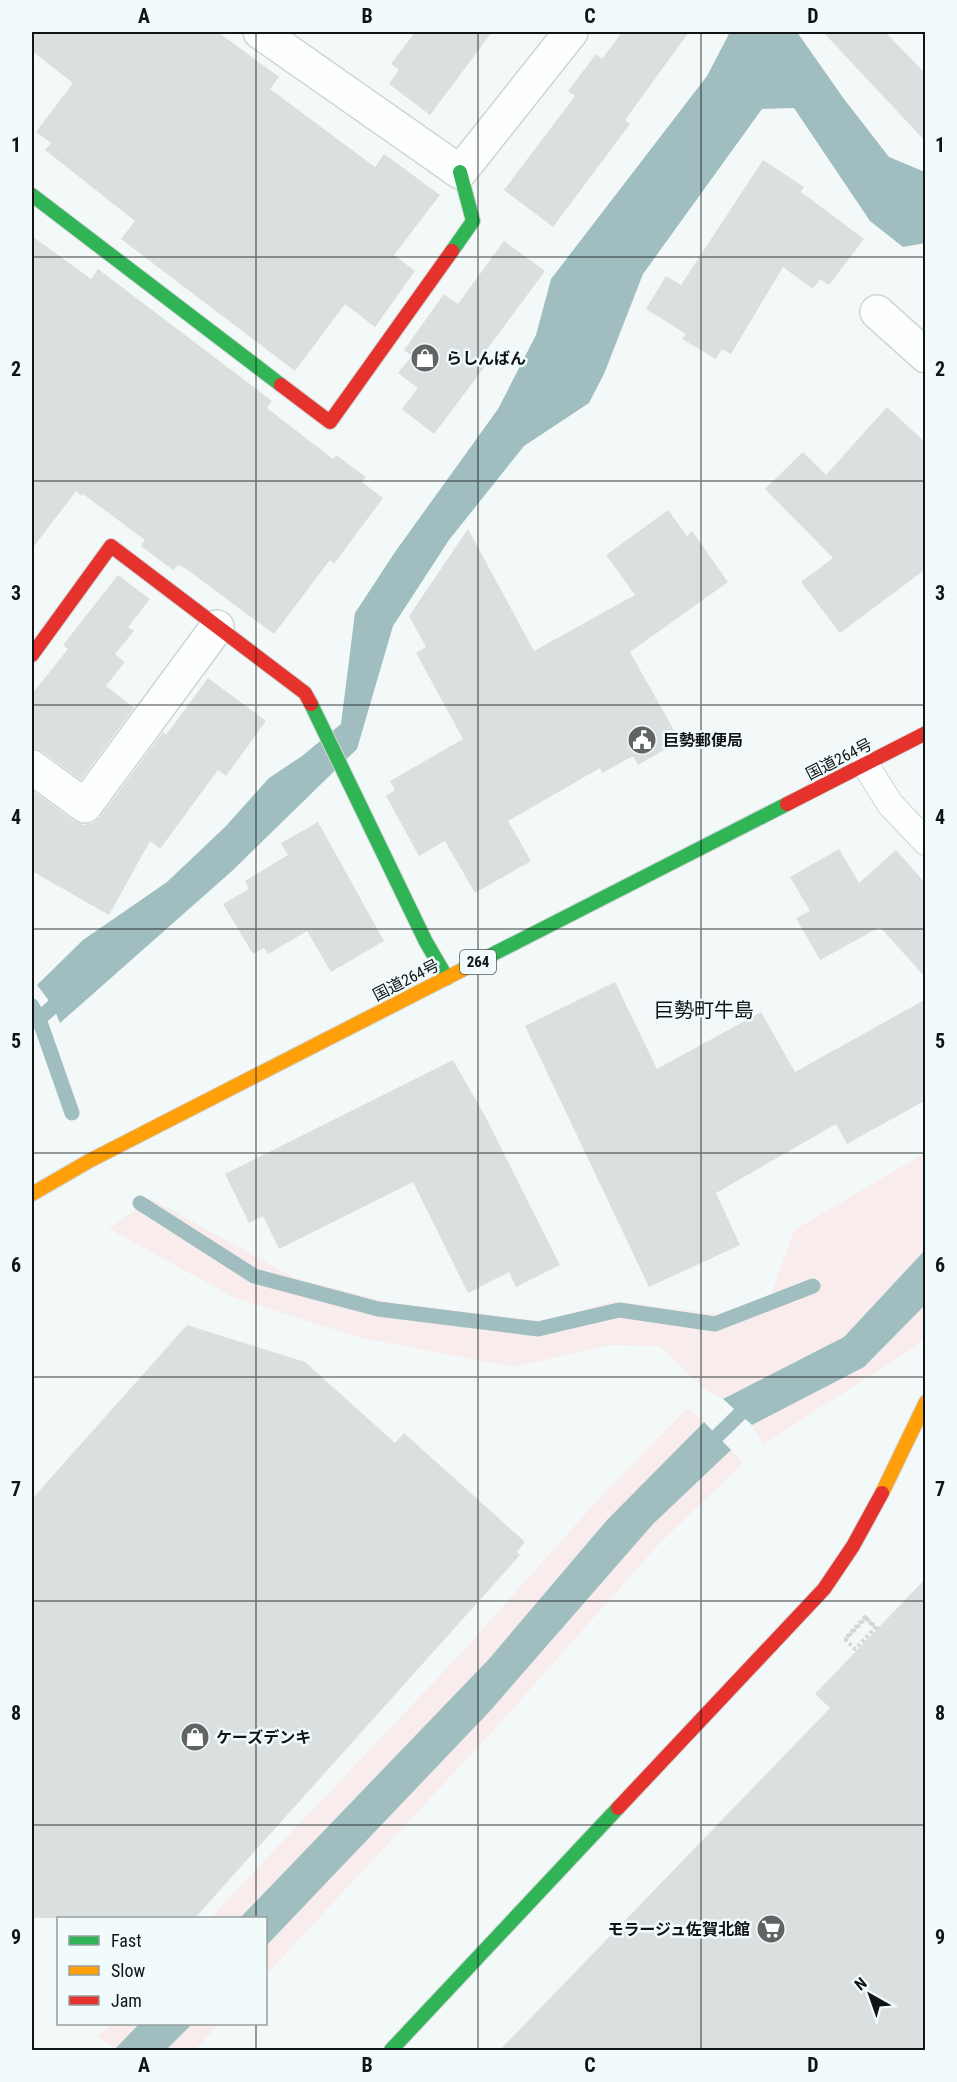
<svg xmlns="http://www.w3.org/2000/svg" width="957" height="2082" viewBox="0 0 957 2082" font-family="'Roboto Condensed','Noto Sans JP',sans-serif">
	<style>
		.green { fill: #f8edec }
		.water { fill: #a0bebf }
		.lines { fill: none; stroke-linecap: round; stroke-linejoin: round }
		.stream { stroke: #a0bebf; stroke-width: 15 }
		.building { fill: #dadfdf }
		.lane-casing { stroke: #d0d5d5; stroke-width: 28 }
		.street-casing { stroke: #d0d5d5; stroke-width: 36 }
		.fast-casing { stroke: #d0d5d5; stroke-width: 16 }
		.slow-casing { stroke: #d0d5d5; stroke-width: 16 }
		.jam-casing { stroke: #d0d5d5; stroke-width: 16 }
		.path { stroke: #d4d5d5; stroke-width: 4; stroke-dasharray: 3 3; stroke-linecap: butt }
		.lane { stroke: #fdfefe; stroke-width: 26 }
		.street { stroke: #fdfefe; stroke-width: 33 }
		.fast { stroke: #30b455; stroke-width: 14 }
		.slow { stroke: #ff9f0a; stroke-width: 14 }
		.jam { stroke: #e5322d; stroke-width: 14 }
		.grid { fill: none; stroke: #111415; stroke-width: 1.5; stroke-opacity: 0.55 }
		.labels { text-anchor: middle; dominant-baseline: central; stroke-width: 5; stroke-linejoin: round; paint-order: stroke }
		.shield { fill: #f1fbfb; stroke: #54595a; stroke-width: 1.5 }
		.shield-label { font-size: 15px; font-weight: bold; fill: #111415 }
		.poi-label { font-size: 16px; font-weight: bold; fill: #111415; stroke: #f1fbfb; text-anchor: start }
		.street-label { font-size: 16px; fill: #111415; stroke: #f1fbfb }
		.quarter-label { font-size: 20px; fill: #111415; stroke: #f1fbfb }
		.neatline { fill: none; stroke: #111415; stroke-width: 2 }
		.grid-label { font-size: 20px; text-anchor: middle; font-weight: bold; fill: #111415 }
	</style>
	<rect width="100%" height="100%" fill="#f3f9f9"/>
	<path class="green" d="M925 1153V1250L844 1337 723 1399 703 1388 659 1346 610 1345 514 1367 361 1338 235 1298 109 1229 150 1198 295 1278 388 1302 542 1321 614 1301 716 1314 771 1295 794 1230Z
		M925 1305V1337L919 1344 764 1444 752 1425 864 1367Z
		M688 1408 704 1422 607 1520 489 1659 240 1918H210L464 1650 603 1494Z
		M731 1450 743 1463 658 1545 503 1720 266 1975V1946L490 1711 653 1524Z
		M110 2024H139L116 2048 97 2037Z
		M192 2024H220L195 2050H166Z"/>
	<path class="water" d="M730 32H797L844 99 889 157 925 172V243L903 247 870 221 794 108 762 109 643 274 604 374 589 403 524 446 449 540 393 626 357 749 232 871 60 1023 53 1006 37 985 83 940 167 882 226 826 269 778 302 756 341 724 355 613 395 552 498 409 536 335 551 279 707 76Z
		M925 1250V1305L864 1367 752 1425 723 1399 844 1337Z
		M704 1422 731 1450 653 1524 490 1711 266 1946V1918H240L489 1659 607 1520Z
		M139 2024H192L166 2050H119L116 2048Z"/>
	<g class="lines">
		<path class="stream" d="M32 1006 39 1019 72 1113
			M39 1019 68 993
			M140 1203 254 1276 378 1309 538 1329 619 1310 715 1324 813 1286
			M705 1448 754 1400"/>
	</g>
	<path class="building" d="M32 32H218L279 77 270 89 375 167 384 154 440 195 394 255 415 271 375 327 345 304 295 371 121 239 135 221 45 150 51 143 36 132 73 83 32 51Z
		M415 32H492L430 115 389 84 399 70 391 64Z
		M622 32H689L625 120 630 124 553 227 504 190 575 96 568 91 596 54 602 59Z
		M823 32H885L926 74V142Z
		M763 160 804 187 801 192 864 239 829 285 820 279 813 289 783 267 731 354 722 349 716 359 682 339 686 334 646 309 666 276 681 285Z
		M32 236 91 279 98 269 272 401 267 408 333 459 336 455 366 477 362 482 383 498 334 564 330 560 274 634 185 568 178 565 173 570 141 546 145 540 83 494 82 496 76 491 32 549Z
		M504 241 545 271 479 360 486 365 434 434 402 409 418 388 398 373 412 356 404 350 444 294 458 304Z
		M887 407 926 443V569L840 633 801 582 833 558 765 489 803 452 826 475Z
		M668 510 687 536 692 531 728 582 630 652 680 741 638 765 633 756 602 773 600 768 508 821 531 861 475 893 445 841 419 856 386 796 395 790 390 781 463 739 416 653 426 647 409 616 468 529 534 651 635 595 606 555Z
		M118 575 150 599 128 627 134 631 115 654 125 662 106 686 134 708 81 780 43 752 32 749V694L68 649 63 645Z
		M208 678 266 721 226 776 218 770 160 849 150 841 109 915 32 871V790L74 821 84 825 93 823 100 817 163 732 166 735Z
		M318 822 384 941 331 972 307 931 268 954 264 948 253 954 223 904 249 889 245 881 288 855 281 843Z
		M839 849 859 883 896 850 926 884V978L880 927 820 960 796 918 810 911 790 877Z
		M615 982 657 1069 761 1012 795 1072 926 999V1100L847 1144 836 1124 716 1193 740 1245 649 1287 525 1026Z
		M453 1060 485 1116 560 1265 516 1287 509 1272 468 1293 413 1182 279 1249 263 1216 249 1223 225 1174Z
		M187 1325 305 1362 395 1443 404 1433 525 1542 517 1552 520 1555 195 1918H32V1499Z
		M926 1578V2050H500L830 1708 815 1694Z"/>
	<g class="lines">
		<g class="lane-casing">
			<path id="lane" d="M865 764 890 804 926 842"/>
		</g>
		<g class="street-casing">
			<path id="street" d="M260 32 460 172 571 32
				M877 312 926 356
				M32 767 85 806 217 627"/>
		</g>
		<g class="fast-casing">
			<path id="fast" d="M32 195 281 385
				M452 251 473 221 460 172
				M311 704 426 942 447 978
				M462 970 787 804
				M391 2050 618 1808"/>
		</g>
		<g class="slow-casing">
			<path id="slow" d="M32 1194 89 1161 462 970
				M882 1493 926 1402"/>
		</g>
		<g class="jam-casing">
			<path id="jam" d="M281 385 330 422 452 251
				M32 655 111 546 305 693 311 704
				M787 804 926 733
				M618 1808 824 1589 853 1546 882 1493"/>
		</g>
		<path class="path" d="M845 1640 866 1618 875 1628 855 1649 845 1639 865 1617 878 1629"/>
		<use href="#lane" class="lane"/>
		<use href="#street" class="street"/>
		<use href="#fast" class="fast"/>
		<use href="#slow" class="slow"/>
		<use href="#jam" class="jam"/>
	</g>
	<path class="grid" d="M256 32V1918M478 32V2050M701 32V2050M32 257H926M32 481H926M32 705H926M32 929H926M32 1153H926M32 1377H926M32 1601H926M32 1825H926M256 2024V2050"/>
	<defs>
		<g id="shop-disc" transform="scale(1.5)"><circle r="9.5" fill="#606465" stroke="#f1fbfb"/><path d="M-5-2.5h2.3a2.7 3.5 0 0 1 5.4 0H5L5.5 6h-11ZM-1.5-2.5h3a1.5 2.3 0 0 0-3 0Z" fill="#fff"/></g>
		<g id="civic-disc" transform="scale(1.5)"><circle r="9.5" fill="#606465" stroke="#f1fbfb"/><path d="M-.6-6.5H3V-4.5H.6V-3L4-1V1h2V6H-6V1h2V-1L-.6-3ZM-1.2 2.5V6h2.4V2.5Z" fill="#fff"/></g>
		<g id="supermarket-disc" transform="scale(1.5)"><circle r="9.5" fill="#606465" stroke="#f1fbfb"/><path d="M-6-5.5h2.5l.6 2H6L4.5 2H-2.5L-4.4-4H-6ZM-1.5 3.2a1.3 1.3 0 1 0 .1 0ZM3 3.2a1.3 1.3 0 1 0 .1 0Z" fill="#fff"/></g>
	</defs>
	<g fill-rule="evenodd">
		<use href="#shop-disc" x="425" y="358"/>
		<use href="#civic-disc" x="642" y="740"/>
		<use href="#shop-disc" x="195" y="1737"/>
		<use href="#supermarket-disc" x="771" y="1929"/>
	</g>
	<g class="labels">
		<rect class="shield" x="460" y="950" width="36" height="24" rx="4.5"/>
		<g class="shield-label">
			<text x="478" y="962">264</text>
		</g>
		<g class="poi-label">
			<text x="446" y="358">らしんばん</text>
			<text x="663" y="740">巨勢郵便局</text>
			<text x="216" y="1737">ケーズデンキ</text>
			<text x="750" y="1929" text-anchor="end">モラージュ佐賀北館</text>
		</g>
		<g class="street-label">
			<text transform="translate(839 759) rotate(-27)">国道264号</text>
			<text transform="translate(406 980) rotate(-27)">国道264号</text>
		</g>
		<g class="quarter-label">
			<text x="704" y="1010">巨勢町牛島</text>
		</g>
	</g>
	<rect width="957" height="2082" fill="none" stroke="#f1fbfb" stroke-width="66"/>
	<rect x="57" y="1917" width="210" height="108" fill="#f1fbfb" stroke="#979f9f" stroke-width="1.5"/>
	<rect x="69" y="1936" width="30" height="9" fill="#30b455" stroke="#979f9f" stroke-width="1.5"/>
	<text x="111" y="1947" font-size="18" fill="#111415">Fast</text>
	<rect x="69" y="1966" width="30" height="9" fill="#ff9f0a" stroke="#979f9f" stroke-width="1.5"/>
	<text x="111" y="1977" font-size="18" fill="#111415">Slow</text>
	<rect x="69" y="1996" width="30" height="9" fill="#e5322d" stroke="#979f9f" stroke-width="1.5"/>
	<text x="111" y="2007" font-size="18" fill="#111415">Jam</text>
	<g transform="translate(870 1995) rotate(320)" stroke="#f1fbfb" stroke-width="4.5" paint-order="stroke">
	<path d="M0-4.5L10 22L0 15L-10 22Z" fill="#111415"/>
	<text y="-9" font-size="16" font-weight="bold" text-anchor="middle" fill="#111415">N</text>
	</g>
	<rect x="33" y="33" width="891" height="2016" class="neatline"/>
	<g class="grid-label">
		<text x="144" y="23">A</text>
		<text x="367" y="23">B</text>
		<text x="590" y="23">C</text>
		<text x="813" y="23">D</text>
		<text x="16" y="152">1</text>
		<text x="940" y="152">1</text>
		<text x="16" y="376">2</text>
		<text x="940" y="376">2</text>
		<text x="16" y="600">3</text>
		<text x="940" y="600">3</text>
		<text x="16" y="824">4</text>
		<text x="940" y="824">4</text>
		<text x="16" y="1048">5</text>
		<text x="940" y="1048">5</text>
		<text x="16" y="1272">6</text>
		<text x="940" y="1272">6</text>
		<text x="16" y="1496">7</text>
		<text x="940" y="1496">7</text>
		<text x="16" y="1720">8</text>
		<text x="940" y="1720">8</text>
		<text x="16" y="1944">9</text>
		<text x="940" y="1944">9</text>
		<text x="144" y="2072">A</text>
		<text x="367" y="2072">B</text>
		<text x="590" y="2072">C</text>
		<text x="813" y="2072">D</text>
	</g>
</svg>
